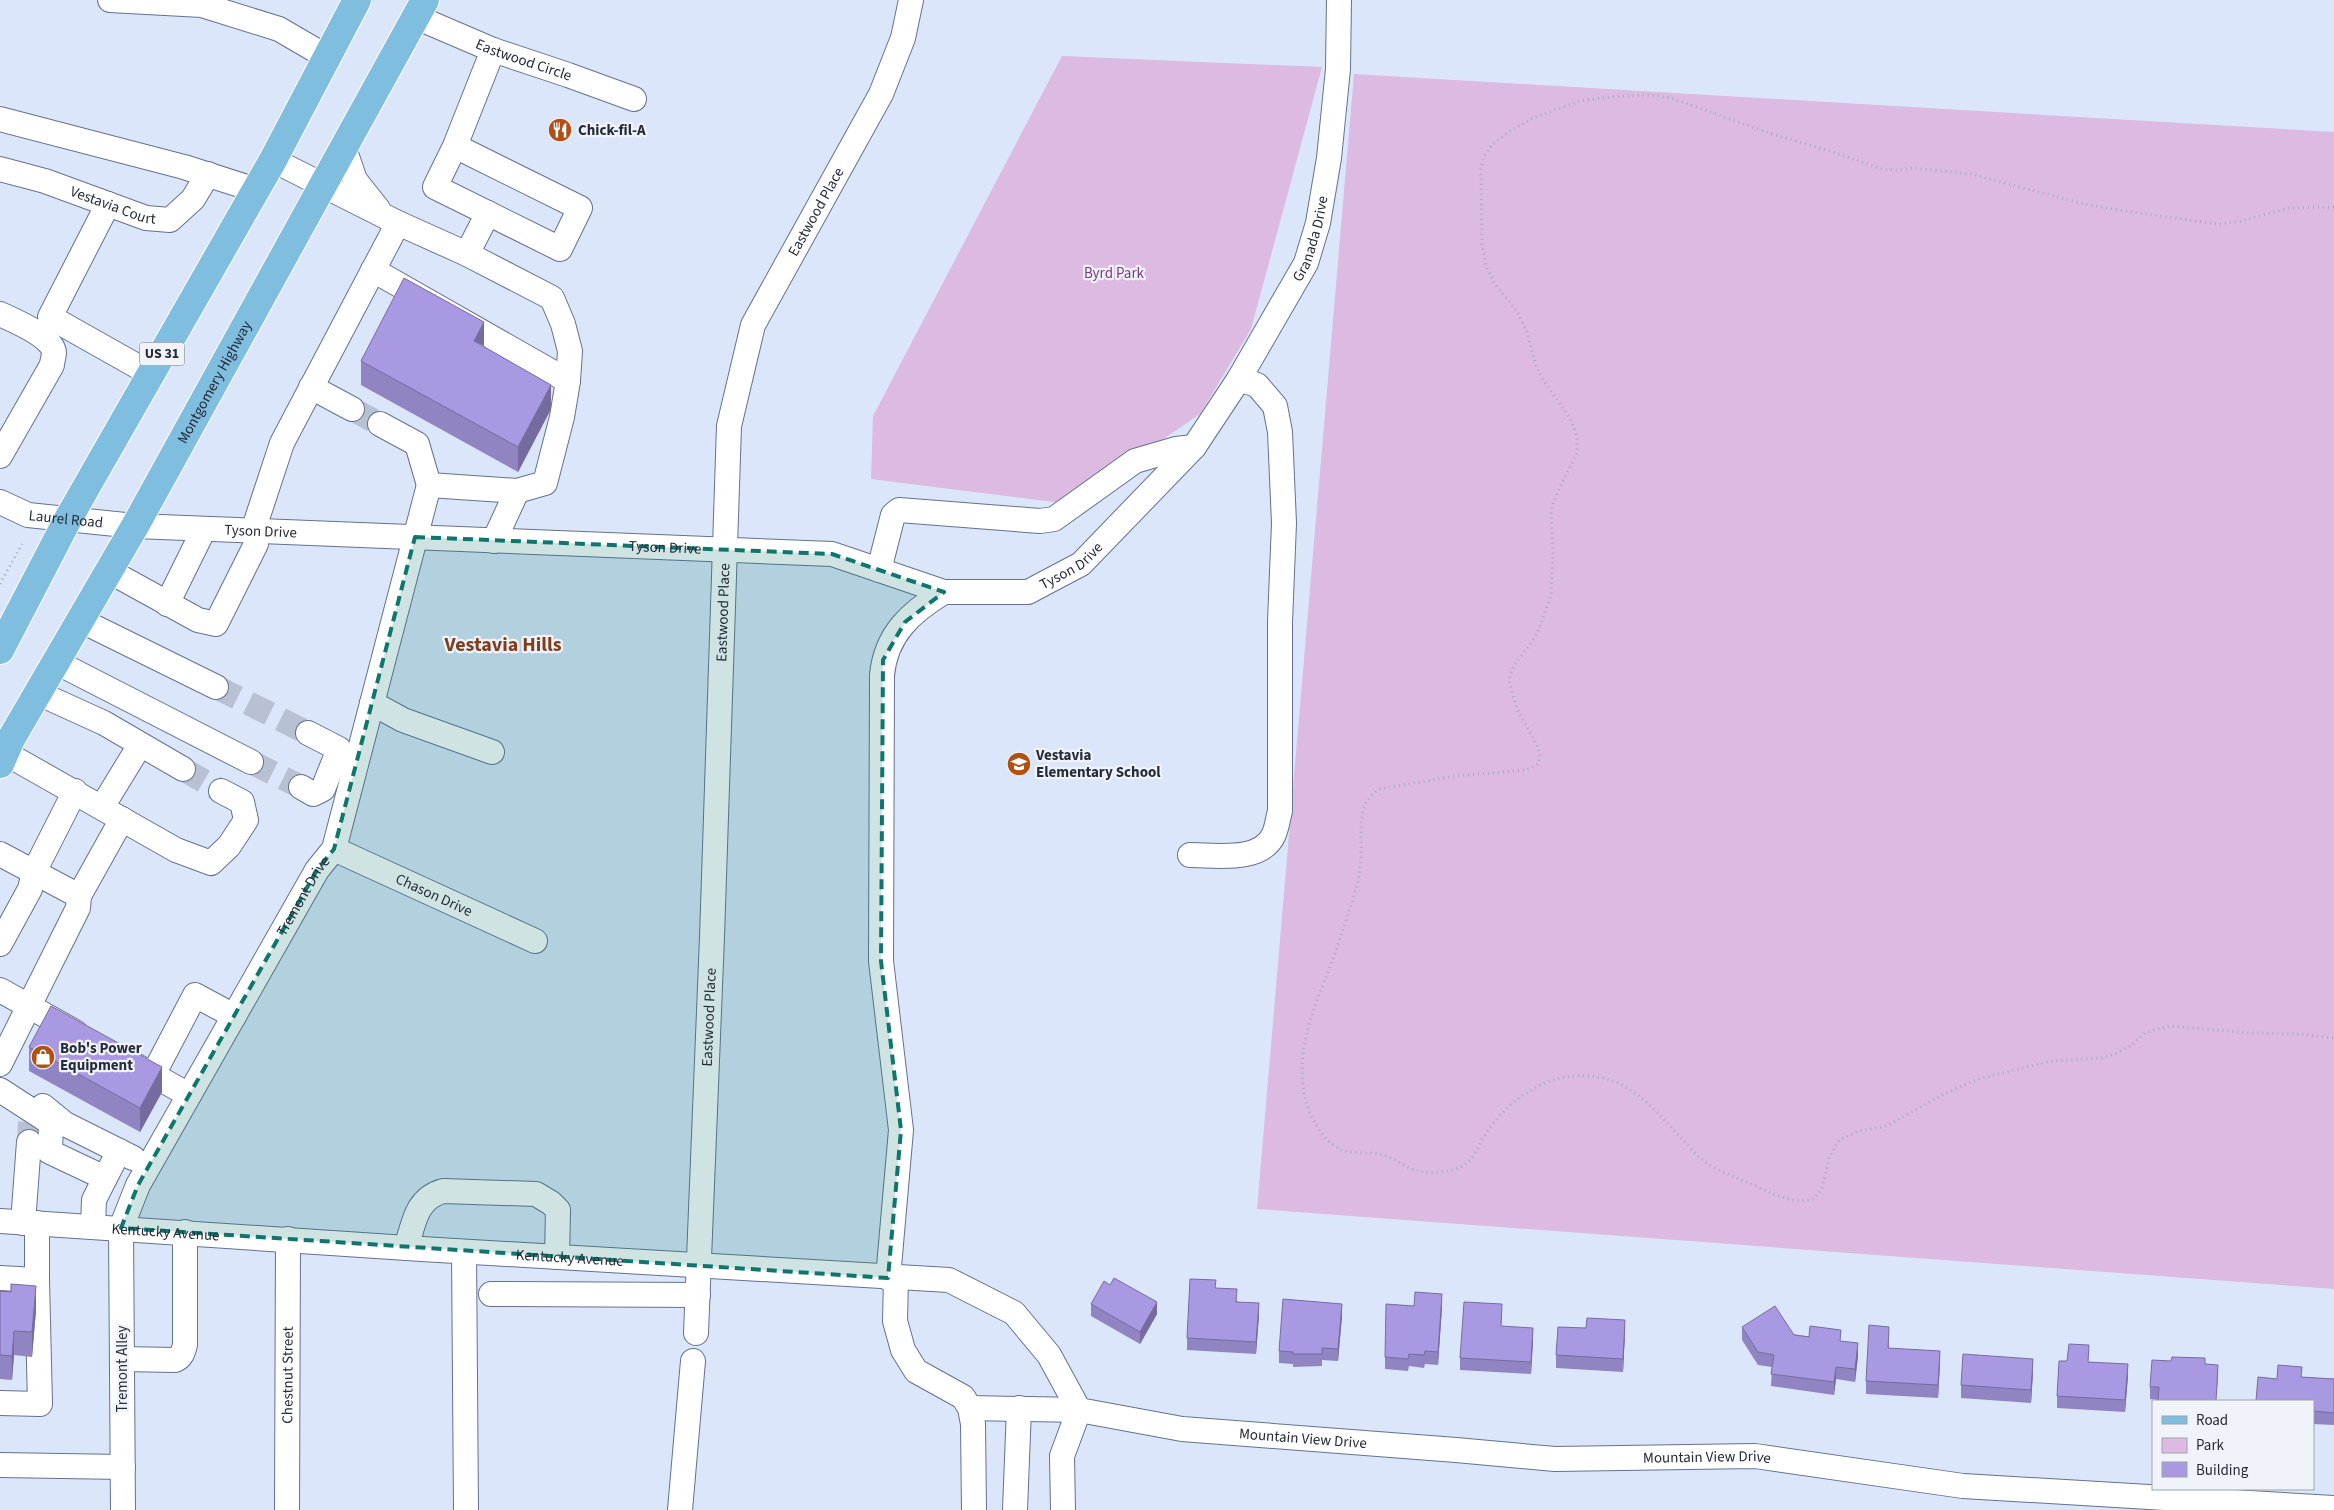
<svg xmlns="http://www.w3.org/2000/svg" width="2334" height="1510" viewBox="0 0 2334 1510" font-family="'Source Sans 3',sans-serif">
	<style>
		.green { fill: #ddbae2 }
		.lines { fill: none; stroke-linecap: round; stroke-linejoin: round }
		.minor-tunnel { stroke: #b7c1d3; stroke-width: 24; stroke-dasharray: 24 12; stroke-linecap: butt }
		.minor-casing { stroke: #647290; stroke-width: 26 }
		.major-casing { stroke: #fff; stroke-width: 30 }
		.path { stroke: #a3acbe; stroke-width: 3; stroke-dasharray: 1 4; stroke-linecap: butt }
		.minor { stroke: #fff; stroke-width: 24 }
		.major { stroke: #7fbede; stroke-width: 28 }
		.wall { fill: #9184c3 }
		.shaded-wall { fill: #766b9f }
		.building { fill: #a999e3; stroke: #766b9f }
		.marked { fill: #0f766e; fill-opacity: 0.2; stroke: #0f766e; stroke-width: 4; stroke-dasharray: 10 6; stroke-linejoin: round }
		.labels { text-anchor: middle; dominant-baseline: central; stroke-width: 4.5; stroke-linejoin: round; paint-order: stroke }
		.shield { fill: #f0f3fa; stroke: #626772; stroke-width: 1 }
		.shield-label { font-size: 14px; font-weight: bold; fill: #252b38 }
		.street-label { font-size: 15px; fill: #252b38; stroke: #f0f3fa }
		.poi-label { font-size: 15px; font-weight: bold; fill: #252b38; stroke: #f0f3fa; text-anchor: start }
		.park-label { font-size: 15px; fill: #7a3985; stroke: #f0f3fa }
		.district-label { font-size: 20px; font-weight: bold; fill: #7f3f1d; stroke: #f0f3fa }
	</style>
	<rect width="100%" height="100%" fill="#dce6fa"/>
	<path class="green" d="M1062 56 1322 67 1251 329 1200 414 1134 459 1062 503 871 479 873 416Z
		M1354 74 2334 132V1289L1257 1209Z"/>
	<g class="lines">
		<path class="minor-tunnel" d="M352 409 380 424
			M216 687 308 733
			M251 762 301 787
			M183 769 221 791
			M29 1142 30 1122"/>
		<g class="minor-casing">
			<g id="minor">
				<path d="M110 0 202 5 279 29 327 57"/>
				<path id="s1" d="M416 17 493 50 568 75 634 99"/>
				<path d="M0 119 184 167 256 190"/>
				<path d="M455 146 580 208 560 249 435 187 455 146 493 50"/>
				<path d="M344 148 355 180 378 209"/>
				<path d="M273 160 398 223 467 254 488 213"/>
				<path id="s2" d="M0 169 45 181 146 218 170 220 193 199 208 174"/>
				<path d="M108 204 50 317 151 374"/>
				<path d="M373 270 568 381"/>
				<path d="M0 314C13 320 54 337 54 353 54 356 52 361 52 365L0 456"/>
				<path d="M311 387 352 409"/>
				<path d="M380 424 417 444 429 485"/>
				<path id="s3" d="M0 502 28 515 135 526 832 554 944 592H1028L1081 564 1194 447 1239 379 1306 263 1318 223 1329 158 1338 69 1339 0"/>
				<path d="M494 541 517 491"/>
				<path d="M879 570 893 515 899 510 1040 521 1054 519 1135 461 1176 449 1194 447"/>
				<path d="M109 571 198 620 216 624 256 544 253 531 282 443 398 223"/>
				<path d="M167 604 204 529"/>
				<path d="M80 620 216 687"/>
				<path d="M56 662 251 762"/>
				<path d="M38 693 104 723 183 769"/>
				<path d="M372 703 403 720 492 752"/>
				<path d="M5 753 176 850 211 863 229 846 246 820 242 802 221 791"/>
				<path d="M301 787 313 794 323 789 339 749 308 733"/>
				<path d="M102 807 140 745"/>
				<path id="s4" d="M334 849 535 941"/>
				<path d="M0 854 79 896"/>
				<path d="M1190 855C1215 855 1262 863 1274 834 1277 827 1278 818 1280 811V622L1284 523 1280 432 1275 406 1257 385 1239 379"/>
				<path d="M0 944 30 889 34 872 75 791"/>
				<path d="M0 990 75 1032"/>
				<path d="M0 1064 78 908 79 896 122 819"/>
				<path d="M135 1065 189 1095"/>
				<path d="M153 1075 195 995 234 1016"/>
				<path d="M0 1090 51 1123 50 1152 105 1178 119 1151"/>
				<path d="M43 1106 65 1124 133 1158"/>
				<path id="s5" d="M0 1221 422 1249 949 1280 1014 1313 1049 1355 1079 1410"/>
				<path d="M23 1223 29 1142"/>
				<path d="M93 1227 94 1200 105 1178"/>
				<path d="M406 1248C414 1224 415 1199 443 1191L536 1194 551 1203 558 1210 557 1257"/>
				<path d="M464 1252 466 1510"/>
				<path d="M0 1278 37 1280V1223"/>
				<path d="M888 1278 901 1130 881 961 882 675C886 634 911 612 944 592"/>
				<path d="M896 1278 895 1321 903 1350 916 1371 963 1397 970 1408 973 1424 974 1510"/>
				<path d="M491 1294 698 1295"/>
				<path id="s6" d="M696 1333 712 937 729 426 753 325 881 94 903 38 911 0"/>
				<path d="M122 1359 175 1360C182 1357 183 1352 185 1345V1232"/>
				<path d="M0 1403 40 1404 37 1280"/>
				<path id="s7" d="M970 1408 1079 1410 1182 1429 1456 1450 1555 1459 1755 1456 1963 1486 2334 1508"/>
				<path d="M0 1465 123 1467"/>
				<path id="s8" d="M123 1510 121 1228 138 1185 317 870 334 849 429 485 517 491 545 483 562 417 568 381 570 351 563 324 552 298 467 254"/>
				<path id="s9" d="M287 1510 288 1239"/>
				<path d="M680 1510 693 1361"/>
				<path d="M1015 1510 1019 1408"/>
				<path d="M1063 1510 1062 1456 1079 1410"/>
			</g>
		</g>
		<g class="major-casing">
			<g id="major">
				<path d="M0 650 68 519 273 160 357 0"/>
				<path id="s10" d="M0 764 11 739 135 526 425 0"/>
			</g>
		</g>
		<path class="path" d="M2334 207 2289 208 2241 221 2218 224 2124 211 2084 204 1971 174 1912 168 1897 170 1882 169 1833 152 1772 134 1671 98 1650 95 1619 96 1580 101 1535 117 1508 132 1491 146 1484 156 1481 169 1482 244 1486 265 1494 283 1517 311 1527 332 1536 366 1543 380 1570 418 1577 436V453L1558 491 1551 509 1553 553 1551 595 1537 634 1512 669 1509 681 1517 709 1538 747 1540 757 1538 764 1527 770 1455 776 1379 789C1371 795 1365 801 1363 811 1359 829 1363 850 1360 868 1358 889 1348 912 1342 932 1325 991 1284 1051 1311 1115 1317 1129 1328 1144 1342 1150 1355 1155 1371 1151 1384 1155 1393 1158 1401 1164 1410 1168 1423 1175 1447 1173 1461 1167 1475 1160 1478 1145 1486 1133 1514 1093 1557 1066 1607 1079 1638 1087 1663 1119 1684 1141 1690 1148 1697 1156 1704 1161 1721 1173 1741 1179 1760 1188 1778 1196 1794 1204 1814 1199L1822 1188 1829 1158 1839 1140 1858 1131 1884 1127 1946 1093 1978 1079 2051 1061 2102 1058 2115 1054 2132 1045 2146 1032 2171 1026 2250 1033 2300 1034 2334 1038
			M0 584 22 544"/>
		<use href="#minor" class="minor"/>
		<use href="#major" class="major"/>
	</g>
	<path class="wall" d="M484 346 551 409 518 472 361 385V361Z
		M29 1047 162 1092 140 1132 29 1071Z
		M1110 1285 1157 1314 1140 1344 1091 1316V1304Z
		M1216 1288 1259 1315 1256 1354 1187 1350V1338Z
		M0 1291 11 1292 36 1310 32 1357 14 1355 12 1380 0 1379Z
		M1414 1306 1442 1307 1438 1365 1425 1364 1424 1368 1409 1366 1408 1371 1385 1369V1357Z
		M1342 1316 1338 1361 1322 1360V1366L1293 1367V1364L1279 1363V1351Z
		M1502 1316 1501 1326 1533 1340 1531 1374 1460 1370V1358Z
		M1742 1327 1841 1341 1858 1356 1855 1382 1836 1379 1834 1395 1771 1386 1772 1367 1758 1365 1742 1340Z
		M1586 1328 1625 1332 1623 1372 1556 1368V1355Z
		M1889 1339V1348L1940 1363 1938 1398 1866 1394V1381Z
		M2067 1361 2089 1362 2128 1376 2125 1412 2057 1408V1396Z
		M2205 1364 2218 1377 2158 1400 2150 1399V1387Z
		M2033 1372 2031 1403 1961 1398V1385Z
		M2302 1377 2334 1379V1425L2313 1424V1401L2277 1379Z"/>
	<path class="shaded-wall" d="M484 322V346L474 341Z
		M551 385V409L518 472V447Z
		M162 1067V1092L140 1132V1108Z
		M36 1286V1310L32 1357V1332Z
		M1442 1294V1307L1438 1365V1352Z
		M1157 1302V1314L1140 1344V1332Z
		M1259 1303V1315L1256 1354V1342Z
		M1342 1304V1316L1338 1361V1349Z
		M1625 1320V1332L1623 1372V1359Z
		M1533 1328V1340L1531 1374V1362Z
		M14 1331V1355L12 1380V1356Z
		M1858 1343V1356L1855 1382V1369Z
		M1940 1351V1363L1938 1398V1385Z
		M2033 1359V1372L2031 1403V1390Z
		M2128 1364V1376L2125 1412V1400Z
		M2218 1365V1377L2216 1401Z
		M1836 1367V1379L1834 1395V1382Z"/>
	<path class="building" d="M404 278 484 322 474 341 551 385 518 447 361 361Z
		M51 1006 162 1067 140 1108 29 1047Z
		M1114 1278 1157 1302 1140 1332 1091 1304 1104 1281 1110 1285Z
		M1190 1279 1216 1280 1215 1288 1237 1289 1236 1302 1259 1303 1256 1342 1187 1338Z
		M11 1284 36 1286 32 1332 14 1331 12 1356 0 1355V1291L11 1292Z
		M1415 1292 1442 1294 1438 1352 1425 1351 1424 1355 1409 1354 1408 1359 1385 1357 1386 1304 1414 1306Z
		M1283 1299 1342 1304 1338 1349 1322 1348V1354H1293V1352L1279 1351Z
		M1464 1302 1502 1304 1501 1326 1533 1328 1531 1362 1460 1358Z
		M1775 1306 1794 1335 1809 1337 1810 1326 1841 1330 1840 1341 1858 1343 1855 1369 1836 1367 1834 1382 1771 1374 1774 1355 1758 1352 1742 1327Z
		M1587 1318 1625 1320 1623 1359 1556 1355 1558 1327 1586 1328Z
		M1869 1325 1889 1327 1888 1348 1940 1351 1938 1385 1866 1381Z
		M2069 1344 2089 1345 2088 1362 2128 1364 2125 1400 2057 1396 2059 1361H2067Z
		M1963 1354 2033 1359 2031 1390 1961 1385Z
		M2172 1357 2205 1358V1364L2218 1365 2216 1401H2158L2159 1387H2150L2152 1360 2171 1361Z
		M2278 1365 2302 1367 2301 1377 2334 1379V1413L2313 1411V1401H2256L2258 1377 2277 1379Z"/>
	<path class="marked" d="M415 537 832 554 944 592 905 622 883 660 881 961 901 1130 888 1278 121 1228 138 1185 317 870 334 849Z"/>
	<defs>
		<g id="restaurant-disc" transform="scale(1.25)"><circle r="9.5" fill="#b25014" stroke="#f0f3fa"/><path d="M-5-6h1v4h1v-4h1v4h1v-4h1v5L-1.5 .5V6h-2V.5L-5-1ZM5-6V6H3V1.5H1.5Q1.5-4 5-6Z" fill="#fff"/></g>
		<g id="school-disc" transform="scale(1.25)"><circle r="9.5" fill="#b25014" stroke="#f0f3fa"/><path d="M0-5L7-2L0 1L-7-2ZM-4 1L0 2.5L4 1V4Q0 6-4 4Z" fill="#fff"/></g>
		<g id="shop-disc" transform="scale(1.25)"><circle r="9.5" fill="#b25014" stroke="#f0f3fa"/><path d="M-5-2.5h2.3a2.7 3.5 0 0 1 5.4 0H5L5.5 6h-11ZM-1.5-2.5h3a1.5 2.3 0 0 0-3 0Z" fill="#fff"/></g>
	</defs>
	<g fill-rule="evenodd">
		<use href="#restaurant-disc" x="560" y="130"/>
		<use href="#school-disc" x="1019" y="764"/>
		<use href="#shop-disc" x="43" y="1057"/>
	</g>
	<g class="labels">
		<rect class="shield" x="139.5" y="342.5" width="45" height="23" rx="4"/>
		<g class="shield-label">
			<text x="162" y="354">US 31</text>
		</g>
		<g class="street-label">
			<text stroke="none"><textPath href="#s1" startOffset="116">Eastwood Circle</textPath></text>
			<text stroke="none"><textPath href="#s2" startOffset="119">Vestavia Court</textPath></text>
			<text stroke="none"><textPath href="#s6" startOffset="1141">Eastwood Place</textPath></text>
			<text stroke="none"><textPath href="#s3" startOffset="1501">Granada Drive</textPath></text>
			<text stroke="none"><textPath href="#s10" startOffset="438">Montgomery Highway</textPath></text>
			<text stroke="none"><textPath href="#s3" startOffset="69">Laurel Road</textPath></text>
			<text stroke="none"><textPath href="#s3" startOffset="264">Tyson Drive</textPath></text>
			<text stroke="none"><textPath href="#s3" startOffset="669">Tyson Drive</textPath></text>
			<text stroke="none"><textPath href="#s3" startOffset="1089">Tyson Drive</textPath></text>
			<text stroke="none"><textPath href="#s6" startOffset="721">Eastwood Place</textPath></text>
			<text stroke="none"><textPath href="#s4" startOffset="110">Chason Drive</textPath></text>
			<text stroke="none"><textPath href="#s8" startOffset="661">Tremont Drive</textPath></text>
			<text stroke="none"><textPath href="#s6" startOffset="316">Eastwood Place</textPath></text>
			<text stroke="none"><textPath href="#s5" startOffset="166">Kentucky Avenue</textPath></text>
			<text stroke="none"><textPath href="#s5" startOffset="571">Kentucky Avenue</textPath></text>
			<text transform="translate(122 1369) rotate(-90)">Tremont Alley</text>
			<text stroke="none"><textPath href="#s9" startOffset="135">Chestnut Street</textPath></text>
			<text stroke="none"><textPath href="#s7" startOffset="335">Mountain View Drive</textPath></text>
			<text stroke="none"><textPath href="#s7" startOffset="740">Mountain View Drive</textPath></text>
		</g>
		<g class="poi-label">
			<text x="578" y="130">Chick-fil-A</text>
			<text x="1036" y="755">Vestavia<tspan x="1036" dy="17">Elementary School</tspan></text>
			<text x="60" y="1048">Bob's Power<tspan x="60" dy="17">Equipment</tspan></text>
		</g>
		<g class="park-label">
			<text x="1114" y="273">Byrd Park</text>
		</g>
		<g class="district-label">
			<text x="503" y="645">Vestavia Hills</text>
		</g>
	</g>
	<rect x="2152" y="1400" width="162" height="90" fill="#f0f3fa" stroke="#9fa3ac"/>
	<rect x="2162" y="1416" width="25" height="8" fill="#7fbede" stroke="#9fa3ac"/>
	<text x="2196" y="1425" font-size="15" fill="#252b38">Road</text>
	<rect x="2162" y="1438" width="25" height="15" fill="#ddbae2" stroke="#9fa3ac"/>
	<text x="2196" y="1450" font-size="15" fill="#252b38">Park</text>
	<rect x="2162" y="1462" width="25" height="15" fill="#a999e3" stroke="#9fa3ac"/>
	<text x="2196" y="1475" font-size="15" fill="#252b38">Building</text>
</svg>
